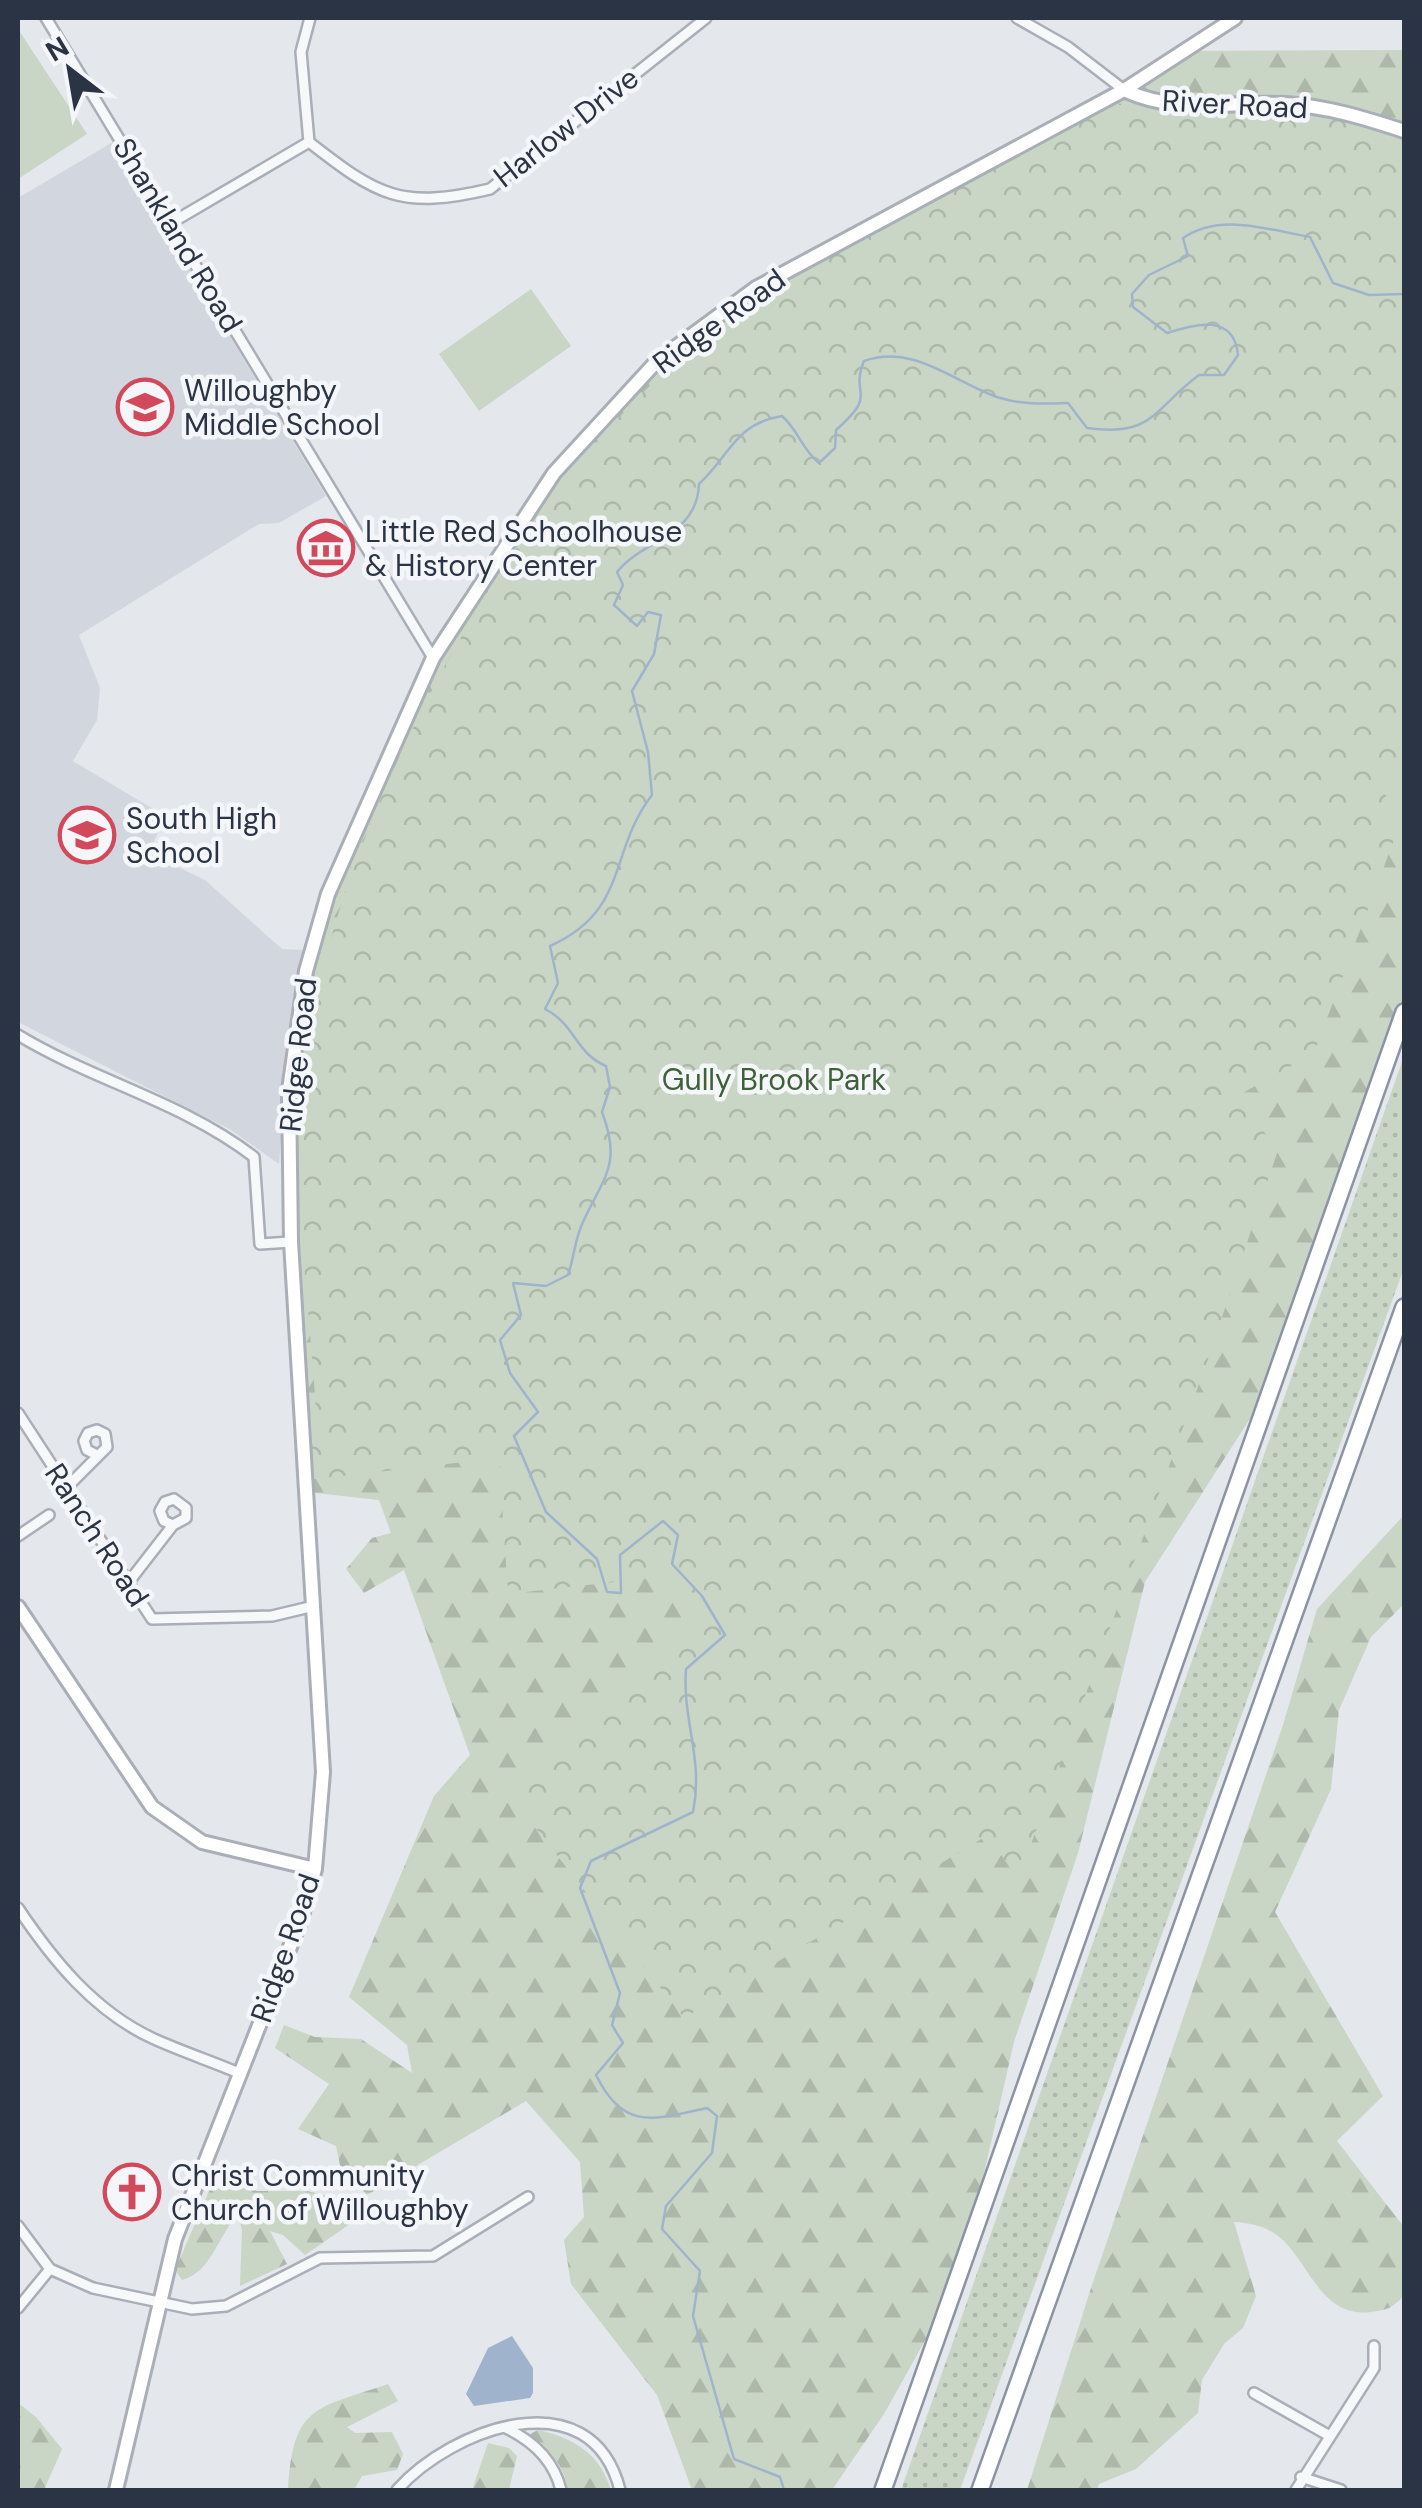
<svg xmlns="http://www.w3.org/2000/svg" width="1422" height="2508" viewBox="0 0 1422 2508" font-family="'DM Sans',sans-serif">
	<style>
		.built { fill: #d2d6de }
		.grass { fill: url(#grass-dots) }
		.forest { fill: url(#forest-firs) }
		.park { fill: url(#park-crowns) }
		.pitch { fill: #c9d6c5 }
		.water { fill: #9fb4cc }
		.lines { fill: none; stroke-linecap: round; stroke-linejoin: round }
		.stream { stroke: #9fb4cc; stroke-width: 2.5 }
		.street-casing { stroke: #a9aeb7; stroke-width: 14 }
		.secondary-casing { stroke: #a9aeb7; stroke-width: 18 }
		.highway-casing { stroke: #8b94a3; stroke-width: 20 }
		.street { stroke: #f7f8fa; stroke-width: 9 }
		.secondary { stroke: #fff; stroke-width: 12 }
		.highway { stroke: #fff; stroke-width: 15 }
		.labels { text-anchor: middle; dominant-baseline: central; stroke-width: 9; stroke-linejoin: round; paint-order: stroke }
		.street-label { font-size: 30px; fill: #2b3445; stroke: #f4f6f9 }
		.poi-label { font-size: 30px; fill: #2b3445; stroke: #f4f6f9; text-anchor: start }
		.park-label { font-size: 30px; fill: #3f6138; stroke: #f4f6f9 }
	</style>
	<defs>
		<pattern id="grass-dots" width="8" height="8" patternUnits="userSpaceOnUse" patternTransform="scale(2.5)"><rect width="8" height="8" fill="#c9d6c5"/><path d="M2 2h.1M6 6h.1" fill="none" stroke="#adb8ab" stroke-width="1.8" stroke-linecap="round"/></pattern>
		<pattern id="forest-firs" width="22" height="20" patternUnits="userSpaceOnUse" patternTransform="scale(2.5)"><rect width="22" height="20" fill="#c9d6c5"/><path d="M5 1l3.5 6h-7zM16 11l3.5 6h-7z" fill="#adb8ab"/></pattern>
		<pattern id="park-crowns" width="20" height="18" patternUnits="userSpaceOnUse" patternTransform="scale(2.5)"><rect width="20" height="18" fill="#c9d6c5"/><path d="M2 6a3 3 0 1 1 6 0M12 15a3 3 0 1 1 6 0" fill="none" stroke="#adb8ab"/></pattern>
	</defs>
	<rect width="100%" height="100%" fill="#e4e7ec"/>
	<path class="built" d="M113 142 326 496 279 523 259 524 79 635 100 688 97 720 73 761 165 816 149 853 205 880 282 949 303 950 289 1030 279 1164 231 1130 18 1022V198Z"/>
	<path class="grass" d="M1404 1056V1268L960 2490H901Z"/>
	<path class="forest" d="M1404 50V1012L1280 1372 1145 1582 1078 1853 1014 2042 960 2278 884 2414 832 2490H692L657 2395 571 2284 564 2240 584 2217 580 2162 526 2101 367 2195 340 2165 336 2146 298 2129 329 2084 275 2048 284 2025 315 2037 361 2039 412 2073 407 2045 349 1997 434 1796 470 1755 404 1570 364 1593 346 1569 372 1538 391 1533 379 1500 307 1492 291 1242 294 1043 328 894 433 658 554 473 657 361 756 288 1188 51Z
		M1404 1515V1604L1371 1637 1339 1710 1331 1789 1275 1912 1383 2096 1337 2141 1404 2227V2295C1393 2308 1387 2310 1371 2312 1324 2318 1311 2269 1284 2241 1269 2227 1253 2223 1234 2222L1256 2296 1243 2328 1224 2344 1202 2380 1198 2413 1136 2469 1099 2484 1097 2490H1027L1091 2288 1283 1725 1317 1609Z
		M216 2175 257 2191H307L359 2203 363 2215 305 2255 283 2235 270 2231 287 2264 240 2286 242 2230 238 2215C218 2235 211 2273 182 2280L175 2270Z
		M388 2384 398 2401 347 2427 355 2433 392 2432 403 2454 397 2470 362 2476 354 2490H288C293 2405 315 2409 388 2384Z
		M18 2403 36 2417 62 2449 44 2490H18Z
		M538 2430C573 2438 600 2453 611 2490H568C563 2460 549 2454 530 2434Z
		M488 2443 509 2448 517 2456 509 2490H472Z"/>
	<path class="park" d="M1101 102 1148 106 1269 102 1404 131V771L1380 786 1401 821 1314 1053 1241 1094 1277 1153 1207 1362 1018 1880 988 1835 684 2018 503 1786 698 1618 693 1573 508 1594 499 1458 307 1480 303 1412 316 1411C309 1297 290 1177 304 1064 336 813 540 429 761 299L755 287Z"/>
	<path class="pitch" d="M18 29 87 134 18 179Z
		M531 289 571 346 479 411 439 354Z"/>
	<path class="water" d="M512 2336 533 2368V2393L530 2398 474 2406 466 2394 488 2348Z"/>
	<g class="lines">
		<path class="stream" d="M784 2490 780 2477 734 2459 693 2316 700 2271 662 2229 666 2206 712 2153 717 2116 707 2108C653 2120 624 2131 596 2075L623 2043 612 2025 620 1993 580 1888 591 1861 693 1812C704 1759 682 1721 686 1669L725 1635 702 1596 672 1564 678 1535 663 1521 620 1555 621 1593 607 1592 597 1559 546 1512 514 1436 538 1412 510 1373 500 1340 521 1315 513 1283 546 1286 568 1275C574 1258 575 1238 583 1222 604 1176 622 1165 602 1112L610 1087 606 1066C575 1053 576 1025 545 1009L558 983 550 946C629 911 608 852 652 795L648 752 632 691 654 654 661 615 648 612 637 626 614 605 623 585 617 572C643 539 697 537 699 484 730 456 734 424 782 416 799 431 801 448 819 463L835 448 836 430C880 391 849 398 864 361 912 343 954 382 997 397 1022 405 1043 404 1068 403L1087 428C1154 437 1152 410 1199 375H1224L1238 355C1234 313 1195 324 1167 333L1133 307 1132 294 1149 275 1188 256 1183 238C1220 212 1269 230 1310 237L1333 283 1369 295 1404 294"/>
		<g class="street-casing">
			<path id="street" d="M46 18 433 658
				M1017 18 1068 47 1124 90
				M309 142C378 196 401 210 490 189L706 18
				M309 142 301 52 310 18
				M171 223 309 142
				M18 1035C94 1081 183 1102 254 1157L260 1244 291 1242
				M18 1413 152 1619 272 1616 314 1606
				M66 1488 107 1447 105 1434 97 1430 88 1433 84 1441 87 1450 95 1454
				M18 1536 49 1515
				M128 1583 173 1525 186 1518V1508L174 1499 165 1502 160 1511 164 1521 173 1525
				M18 1908C52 1959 94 2011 152 2038 180 2051 211 2061 239 2073
				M18 2226 50 2269 93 2288 192 2309 226 2306 320 2258 433 2256 528 2197
				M18 2308 50 2269
				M1254 2393 1328 2435
				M506 2428C533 2441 554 2461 561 2490
				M1301 2477 1341 2490
				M397 2490C451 2429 591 2376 620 2490
				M1296 2490 1374 2368V2346"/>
		</g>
		<g class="secondary-casing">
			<path id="secondary" d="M1124 90C1178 115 1227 101 1284 104 1326 106 1365 118 1404 131
				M18 1607 152 1807 202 1842 315 1869
				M116 2490 175 2239 301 1919 315 1869 323 1772 291 1242 289 1090 306 971 328 894 433 658 554 473 657 361 756 288 1124 90 1235 18"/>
		</g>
		<g class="highway-casing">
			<path id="highway" d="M883 2490 1404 1012
				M980 2490 1404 1307"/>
		</g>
		<use href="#street" class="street"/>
		<use href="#secondary" class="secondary"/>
		<use href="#highway" class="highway"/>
	</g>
	<defs>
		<g id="school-ring" transform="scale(2.875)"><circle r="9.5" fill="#f4f6f9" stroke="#d1495b" stroke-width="1.5"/><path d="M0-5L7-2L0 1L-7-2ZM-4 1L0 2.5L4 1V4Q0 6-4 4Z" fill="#d1495b"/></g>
		<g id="museum-ring" transform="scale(2.875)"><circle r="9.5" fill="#f4f6f9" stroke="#d1495b" stroke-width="1.5"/><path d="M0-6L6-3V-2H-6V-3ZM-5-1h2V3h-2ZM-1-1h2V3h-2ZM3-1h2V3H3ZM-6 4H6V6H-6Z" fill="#d1495b"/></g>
		<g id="church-ring" transform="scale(2.875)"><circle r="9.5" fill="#f4f6f9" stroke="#d1495b" stroke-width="1.5"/><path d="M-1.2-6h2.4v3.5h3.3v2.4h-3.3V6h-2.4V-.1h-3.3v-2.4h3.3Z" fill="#d1495b"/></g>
	</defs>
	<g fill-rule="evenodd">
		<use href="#school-ring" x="145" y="407"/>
		<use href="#museum-ring" x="326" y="548"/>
		<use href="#school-ring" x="87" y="835"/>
		<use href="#church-ring" x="132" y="2192"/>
	</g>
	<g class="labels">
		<g class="street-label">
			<text transform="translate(1235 104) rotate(3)">River Road</text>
			<text transform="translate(566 127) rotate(-38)">Harlow Drive</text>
			<text transform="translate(178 235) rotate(59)">Shankland Road</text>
			<text transform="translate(719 321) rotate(-36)">Ridge Road</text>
			<text transform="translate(298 1055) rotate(-84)">Ridge Road</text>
			<text transform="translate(97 1535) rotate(57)">Ranch Road</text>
			<text transform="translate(285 1948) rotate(-71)">Ridge Road</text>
		</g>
		<g class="poi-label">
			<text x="184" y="390">Willoughby<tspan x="184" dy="34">Middle School</tspan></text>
			<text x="365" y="531">Little Red Schoolhouse<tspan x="365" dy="34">&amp; History Center</tspan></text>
			<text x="126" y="818">South High<tspan x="126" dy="34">School</tspan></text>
			<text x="171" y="2175">Christ Community<tspan x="171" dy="34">Church of Willoughby</tspan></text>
		</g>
		<g class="park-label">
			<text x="774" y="1079">Gully Brook Park</text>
		</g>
	</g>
	<rect width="1422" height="2508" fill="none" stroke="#2b3445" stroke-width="40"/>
	<g transform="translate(70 70) rotate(329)" stroke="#f4f6f9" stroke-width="8" paint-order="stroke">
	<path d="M0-8L18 38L0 25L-18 38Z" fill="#2b3445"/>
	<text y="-15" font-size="28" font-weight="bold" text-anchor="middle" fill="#2b3445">N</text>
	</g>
</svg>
